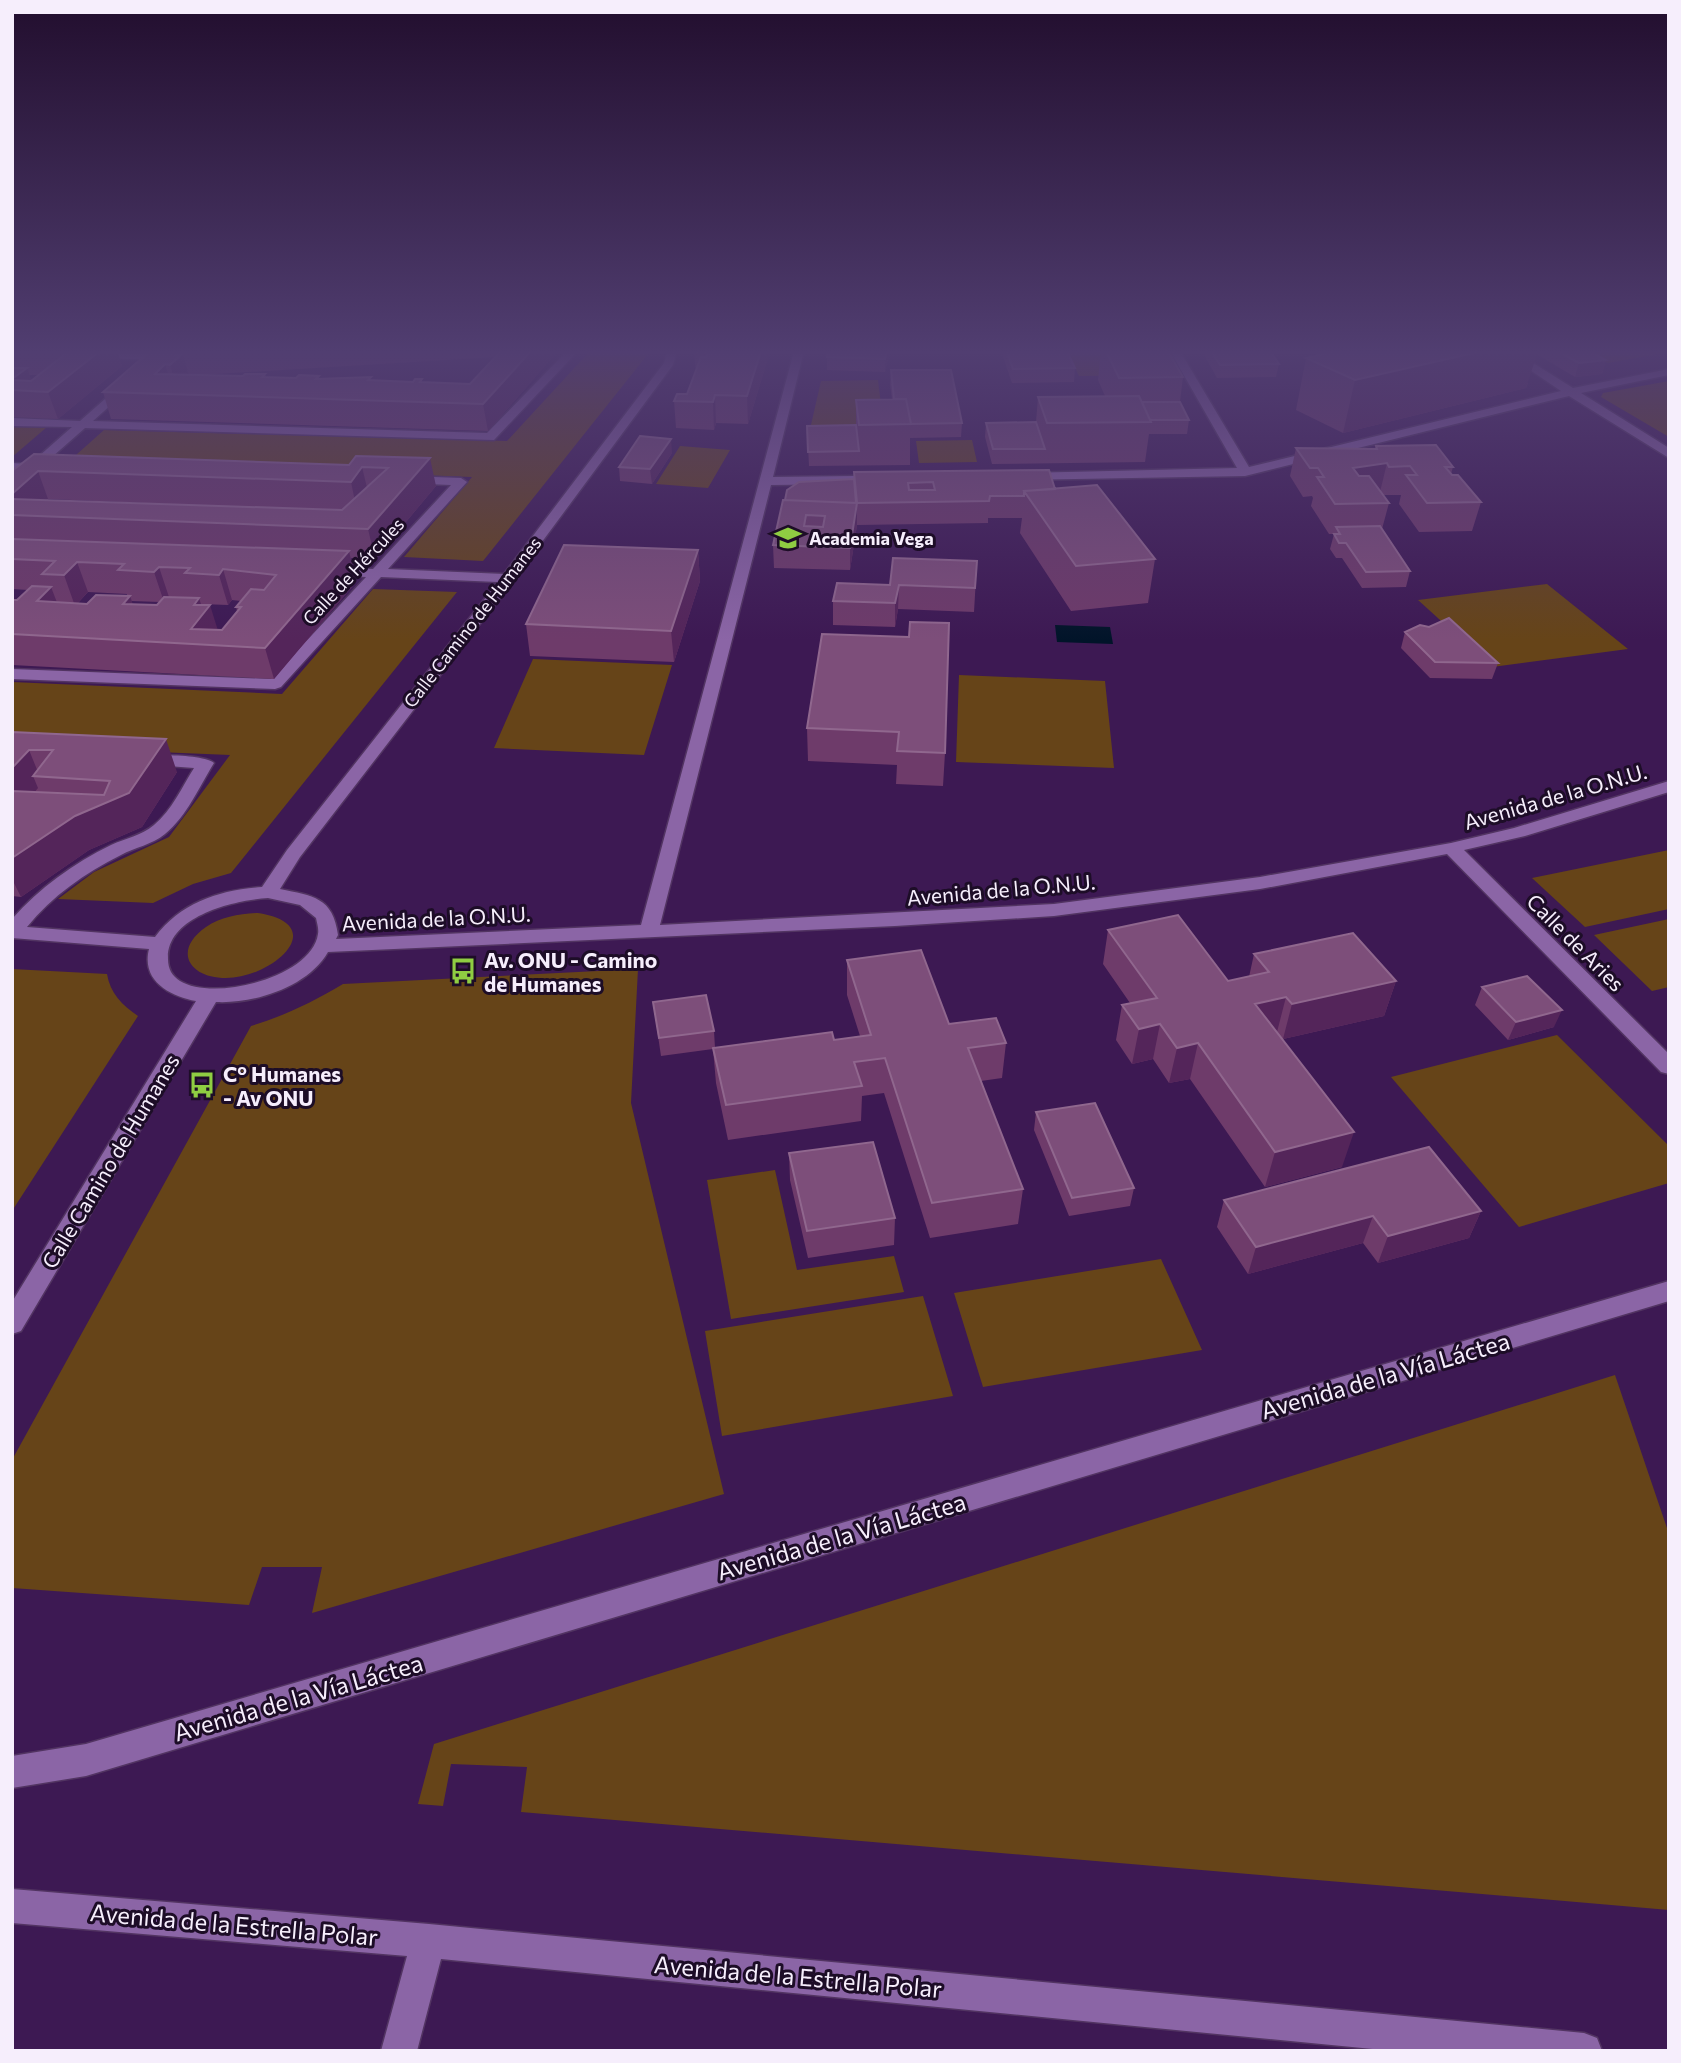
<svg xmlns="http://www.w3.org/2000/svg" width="1681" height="2063" viewBox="0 0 1681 2063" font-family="Commissioner,sans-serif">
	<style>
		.green { fill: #664418 }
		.water { fill: #011429 }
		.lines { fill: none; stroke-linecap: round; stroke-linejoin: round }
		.minor-casing { stroke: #523462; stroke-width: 3 }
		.minor { fill: #8b65a6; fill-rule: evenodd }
		.wall { fill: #6e3b6a; fill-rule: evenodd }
		.shaded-wall { fill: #54255a }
		.building { fill: #7d4e7a; stroke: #90678e; stroke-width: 2; fill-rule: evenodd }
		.labels { text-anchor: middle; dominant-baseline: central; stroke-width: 6; stroke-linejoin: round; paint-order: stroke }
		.far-poi-label { font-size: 18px; font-weight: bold; fill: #f6eefc; stroke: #1d0d27; text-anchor: start }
		.far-street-label { font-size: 18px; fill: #f6eefc; stroke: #1d0d27 }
		.street-label { font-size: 21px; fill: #f6eefc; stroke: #1d0d27 }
		.poi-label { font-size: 21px; font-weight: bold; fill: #f6eefc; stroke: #1d0d27; text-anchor: start }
		.near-street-label { font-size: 24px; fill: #f6eefc; stroke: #1d0d27 }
	</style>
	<rect width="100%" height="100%" fill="#3d1953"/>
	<path class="green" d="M590 351 648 354 483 561 404 557 472 477 67 463 104 430 507 441Z
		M1067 351H1147L1159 375 1079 376Z
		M1580 351H1669V352L1608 363Z
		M878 380 885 437 808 438 821 381Z
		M1669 381V437L1601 397 1603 393Z
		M12 426 47 427 12 457Z
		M972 440 977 462 919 463 916 441Z
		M680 446 730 450 708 488 656 484Z
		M1547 584 1628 649 1492 667 1418 600Z
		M373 589 457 592 231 873 193 884 153 903 58 899 94 872 169 837 230 755 12 746V682L282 694Z
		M533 659 672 665 644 755 494 748Z
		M959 675 1105 681 1114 768 956 762Z
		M1669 850V909L1585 927 1532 878Z
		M258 913C334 925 270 981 222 978 187 976 174 949 206 927 221 917 239 914 258 913Z
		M1669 919V987L1652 991 1594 935Z
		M12 969 107 974C110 993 122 1005 138 1016L12 1211Z
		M638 969 631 1103 724 1494 312 1613 322 1567H262L249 1605 12 1588V1460L251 1026C284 1016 313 1002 343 984Z
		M1557 1035 1669 1146V1183L1519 1227 1391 1077Z
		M775 1170 797 1270 894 1256 904 1292 731 1319 707 1180Z
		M1161 1259 1202 1350 983 1387 954 1293Z
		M923 1296 953 1396 722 1436 705 1331Z
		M1615 1375 1669 1534V1910L521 1812 527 1767 451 1764 443 1806 418 1804 434 1744Z"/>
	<path class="water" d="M1055 625 1110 627 1113 644 1057 642Z"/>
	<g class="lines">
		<g class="minor-casing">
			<path id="minor" d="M567 351H578L494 440 85 428 44 464 50 465V471H36L12 490V479L21 471H12V463L30 464 72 427 12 426V418L80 421 122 384 132 386 93 421 487 433Z
				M667 351H677L673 365 513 581 300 857 280 889C313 896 333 897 338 935L336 939 641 925 794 351H804L773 477 855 476 861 480 855 484 771 485 660 925 1054 904 1260 877 1451 843 1514 828 1669 781V792L1525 836 1464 850 1669 1054V1074L1661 1072 1447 854 1260 889 1054 916 895 926 328 952C308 987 254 1004 216 1002L21 1331 12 1334V1302L196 1001C170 996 141 981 149 949L12 938V919C39 888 74 863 111 845 126 838 141 836 154 825 172 810 182 787 194 768L141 764 139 760C146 752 206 755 214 763 199 787 187 816 165 834 152 845 135 847 121 855 85 873 52 896 27 927L155 937C181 902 220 890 262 887L287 850 498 582 381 577 281 687 275 689 12 679V669L271 679 366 577 325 575 320 574V568L373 569 451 485 402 483V477L407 476 461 478 467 482 388 569 504 574 664 363ZM268 898 300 905 316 918C317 923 319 929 318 934 312 977 214 1002 180 981 172 976 168 969 168 959 166 916 235 900 268 898Z
				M1170 351H1180L1249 467 1561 391 1502 351H1514L1573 388 1669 369V375L1581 393 1669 448V458L1569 396 1245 476 1019 480 1018 477 1024 473 1237 468Z
				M91 353 171 354 176 357 171 360 87 358V354Z
				M1669 1281V1301L86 1776 12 1788V1756L86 1744Z
				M12 1889 429 1924 1584 2033 1597 2038 1602 2051H1393L441 1959 417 2051H381L407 1956 12 1923Z"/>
		</g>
		<use href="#minor" class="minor"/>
	</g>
	<path class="wall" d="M12 351H117L122 366 58 419 12 417ZM29 375H38L31 380Z
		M150 351H558L488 431 111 419 103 392ZM495 357 470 384 266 377 265 374 243 376 199 375Z
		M695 351H770L748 424 716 423 714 430 676 428 674 401 687 394 696 372 694 353Z
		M828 351H890L885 372 827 370V357Z
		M1001 351H1068L1075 368 1074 382 1012 383Z
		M1101 351H1168L1183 377 1180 402 1189 420 1187 434H1149L1145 462 992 464 985 437 986 423 1036 422 1038 397 1105 396 1098 380Z
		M1202 351H1270L1279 364 1276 377 1217 378Z
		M1539 351H1589L1606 360 1602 374 1575 377 1538 355Z
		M1306 358 1528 383 1526 388 1343 433 1296 410Z
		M891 370 962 423 961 437 910 438V465L809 466 807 426 856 425V400L892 399 890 384Z
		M1376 446 1453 467 1451 474 1481 502 1472 531 1419 532 1399 504 1401 495H1383L1389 503 1382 529 1410 571 1406 587 1362 588 1342 558H1336L1330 549 1334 534H1329L1311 506 1313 498 1312 496 1303 497 1290 476 1296 448 1375 449Z
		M672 453 652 484 620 481 619 467Z
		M356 456 436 486 375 559 351 558 356 582 274 679 12 665V600H17L28 590 12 589V471L349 465ZM48 499 217 506 48 500ZM88 592 127 594V596L87 604 78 603ZM232 600 241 601 236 607 237 611 222 630H218L201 604 228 605ZM131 601 160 602 157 605 132 604Z
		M854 472 1055 489 1155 559 1148 603 1071 611 1020 533 1022 518H988V523L857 525 850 570 774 568 773 545 783 500 854 479Z
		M698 550 700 581 674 662 530 656 526 624Z
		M977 561 974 612 898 609 895 627 833 625V601Z
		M1405 632 1498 663 1492 679 1430 678 1401 648Z
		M822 634 945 753 943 786 896 784 897 765 808 761 807 728Z
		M12 732 177 772 142 827 89 850 21 897 12 896Z
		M1108 930 1228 981 1249 977 1254 954 1396 981 1384 1016 1283 1039 1342 1167 1265 1187 1190 1079 1169 1083 1153 1059 1132 1064 1116 1040 1122 1005 1130 1003 1103 964Z
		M847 960 949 1024 1006 1043 1002 1078 981 1081 1023 1189 1018 1224 930 1238 884 1093 862 1096 861 1121 728 1140 716 1083 713 1049 661 1056 653 1002 714 1031 715 1048 834 1040 860 1036 847 995Z
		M1482 987 1554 1027 1508 1040 1475 1005Z
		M1036 1112 1134 1188 1130 1206 1069 1216 1034 1130Z
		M789 1153 895 1218 894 1245 808 1258 790 1180Z
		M1224 1200 1481 1211 1469 1238 1378 1263 1363 1243 1248 1274 1217 1227Z"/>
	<path class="shaded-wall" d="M100 351H117L122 366 58 419 48 392Z
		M181 351H182L189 376 178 391 170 365 176 355Z
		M531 351H558L488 431 483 404Z
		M761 351H770L748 424 747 396Z
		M887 351H890L885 372V359Z
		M1483 351H1538L1526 388 1343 433 1355 380Z
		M1606 360 1602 374 1575 377 1579 363Z
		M165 364 173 391 155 374Z
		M27 368 35 391 15 390 12 379Z
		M715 395 716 423 714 430 713 402Z
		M671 439 672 453 652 484 650 469Z
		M430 458 436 486 375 559 368 529Z
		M1387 463 1380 492 1346 496 1353 468Z
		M362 467 369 496 357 511 351 482Z
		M38 471 48 499 32 515 12 511V494Z
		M857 503V525L850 570V548Z
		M698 550 700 581 674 662 671 631Z
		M349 551 356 582 274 679 265 648Z
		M77 562 88 592 75 606 64 575Z
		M159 567 169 597 164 602 154 572Z
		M223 569 232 600 228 605 219 575Z
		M899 585 898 609 895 627V603Z
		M51 587 63 618 37 601Z
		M130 596 141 627 123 604Z
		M199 598 204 613 210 605 220 637 191 629 194 605Z
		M166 739 177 772 142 827 89 850 21 897 12 879V858L75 816 129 793Z
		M29 750 40 777 33 776 38 788 20 810 12 793V768Z
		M1396 981 1384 1016 1283 1039 1292 1004Z
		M1286 997 1277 1032 1255 1004Z
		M1562 1010 1554 1027 1508 1040 1516 1022Z
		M1160 1024 1153 1059 1132 1064 1139 1029Z
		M1198 1043 1190 1079 1169 1083 1177 1048Z
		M1354 1132 1342 1167 1265 1187 1275 1152Z
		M1481 1211 1469 1238 1378 1263 1388 1236Z
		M1373 1216 1363 1243 1248 1274 1256 1247Z"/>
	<path class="building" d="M69 351H100L48 392 12 390V380L31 381Z
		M150 351H181L176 355H181L170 365 165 364 155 374 243 376 245 374H265L262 377 296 378 299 375 319 376 316 379 371 377 368 380 413 382 415 379H422L420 382 470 384 501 351H531L483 404 103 392Z
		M695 351H761L747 396 715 395 713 402 674 401 677 394H687L701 357H706L710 353H694Z
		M828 351H887L885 359 827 357Z
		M1067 351 1075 368 1013 369 1007 352Z
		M1106 351H1168L1183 377 1119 378Z
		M1211 351H1270L1279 364 1220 365Z
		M1337 351H1483L1355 380 1306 358Z
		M1557 351H1589L1606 360 1579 363Z
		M12 368H27L12 379Z
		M891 370H951L962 423 911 424 906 399H894Z
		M1139 396 1151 422 1047 423 1038 397Z
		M906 399 911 424 859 425 856 400Z
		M1142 402H1180L1189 420H1150Z
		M1036 422 1045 449H993L986 423Z
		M856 425 859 451 808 452 807 426Z
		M640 436 671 439 650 469 619 467Z
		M1436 445 1453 467H1445L1452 475H1458L1481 502 1427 503 1406 475H1417L1410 466 1389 467 1387 463 1353 468 1359 476H1369L1389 503 1335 504 1317 477H1324L1318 468H1310L1296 448 1377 449 1376 446Z
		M34 454 349 465 356 456 430 458 368 529 12 515V499L342 510 388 468 362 467 351 482 38 471 12 494V471Z
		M1049 470 1055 489 1024 491V496H990L989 501 857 503 854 472ZM933 482 935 490H909L908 483Z
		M854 479 856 503 785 500 787 490 799 482Z
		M1097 485 1155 559 1076 566 1024 491Z
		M783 500 857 503 850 548 773 545ZM806 515 825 516 823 527 804 526Z
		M1380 526 1410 571 1366 572 1346 543H1339L1334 534H1340L1336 527Z
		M12 539 349 551 265 648 12 634V600H17L32 586 51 587 37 601 87 604 96 595 130 596 123 604 157 605 164 597 199 598 194 605H210L191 629 222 630 241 607H236L251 589 264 590 276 575 223 569 219 575 185 573 190 568 159 567 154 572 118 570 124 564 77 562 64 575 42 574 55 561 12 559Z
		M564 545 698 550 671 631 526 624Z
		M893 558 977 561 975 588 899 585 895 603 833 601 837 583 890 585Z
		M1449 618 1498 663 1435 662 1405 632 1420 625 1429 627Z
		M910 622 949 623 945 753 897 751 899 732 807 728 822 634 909 637Z
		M12 732 166 739 129 793 75 816 12 858V791L104 795 110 781 33 776 53 750H29L12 768Z
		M1178 915 1228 981 1269 972 1254 954 1353 933 1396 981 1292 1004 1286 997 1255 1004 1354 1132 1275 1152 1198 1043 1177 1048 1160 1024 1139 1029 1122 1005 1157 998 1108 930Z
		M921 950 949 1024 996 1018 1006 1043 968 1048 1023 1189 932 1203 885 1058 854 1062 862 1086 726 1105 713 1048 832 1032 834 1040 871 1035 847 960Z
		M1527 976 1562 1010 1516 1022 1482 987Z
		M706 995 714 1031 659 1038 653 1002Z
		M1095 1103 1134 1188 1072 1198 1036 1112Z
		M873 1142 895 1218 807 1231 789 1153Z
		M1429 1147 1481 1211 1388 1236 1373 1216 1256 1247 1224 1200Z"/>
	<linearGradient id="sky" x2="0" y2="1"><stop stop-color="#220e2e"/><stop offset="0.55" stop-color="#513e71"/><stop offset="1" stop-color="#513e71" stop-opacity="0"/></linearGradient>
	<rect width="1681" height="640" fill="url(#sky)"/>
	<defs>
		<g id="school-bare" transform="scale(2.1)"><path d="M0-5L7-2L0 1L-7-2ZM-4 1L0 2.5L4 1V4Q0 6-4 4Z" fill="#8fcd42" stroke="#1d0d27" stroke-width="2.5" paint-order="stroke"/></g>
		<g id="bus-bare" transform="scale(2.1)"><path d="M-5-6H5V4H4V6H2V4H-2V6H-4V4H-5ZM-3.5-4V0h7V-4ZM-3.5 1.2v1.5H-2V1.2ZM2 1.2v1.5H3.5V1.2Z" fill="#8fcd42" stroke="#1d0d27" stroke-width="2.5" paint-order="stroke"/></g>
	</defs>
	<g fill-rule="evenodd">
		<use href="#school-bare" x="788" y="538"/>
		<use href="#bus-bare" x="463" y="971"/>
		<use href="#bus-bare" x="202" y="1085"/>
	</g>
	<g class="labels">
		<g class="far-poi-label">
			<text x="809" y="538">Academia Vega</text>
		</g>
		<g class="far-street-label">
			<text transform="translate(353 571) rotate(-47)">Calle de Hércules</text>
			<text transform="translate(472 622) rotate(-52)">Calle Camino de Humanes</text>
		</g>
		<g class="street-label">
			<text transform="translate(1555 796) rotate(-16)">Avenida de la O.N.U.</text>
			<text transform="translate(1001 889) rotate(-5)">Avenida de la O.N.U.</text>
			<text transform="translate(436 918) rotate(-3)">Avenida de la O.N.U.</text>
			<text transform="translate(1576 942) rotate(45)">Calle de Aries</text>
			<text transform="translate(110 1161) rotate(-59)">Calle Camino de Humanes</text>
		</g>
		<g class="poi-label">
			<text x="484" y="959">Av. ONU - Camino<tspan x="484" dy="24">de Humanes</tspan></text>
			<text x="223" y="1073">Cº Humanes<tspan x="223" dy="24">- Av ONU</tspan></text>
		</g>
		<g class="near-street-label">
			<text transform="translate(1385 1375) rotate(-16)">Avenida de la Vía Láctea</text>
			<text transform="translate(841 1536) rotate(-16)">Avenida de la Vía Láctea</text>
			<text transform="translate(298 1697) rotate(-16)">Avenida de la Vía Láctea</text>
			<text transform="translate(234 1924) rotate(5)">Avenida de la Estrella Polar</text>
			<text transform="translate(798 1976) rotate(5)">Avenida de la Estrella Polar</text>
		</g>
	</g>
	<rect width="1681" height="2063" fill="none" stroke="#f6eefc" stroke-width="28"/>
</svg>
